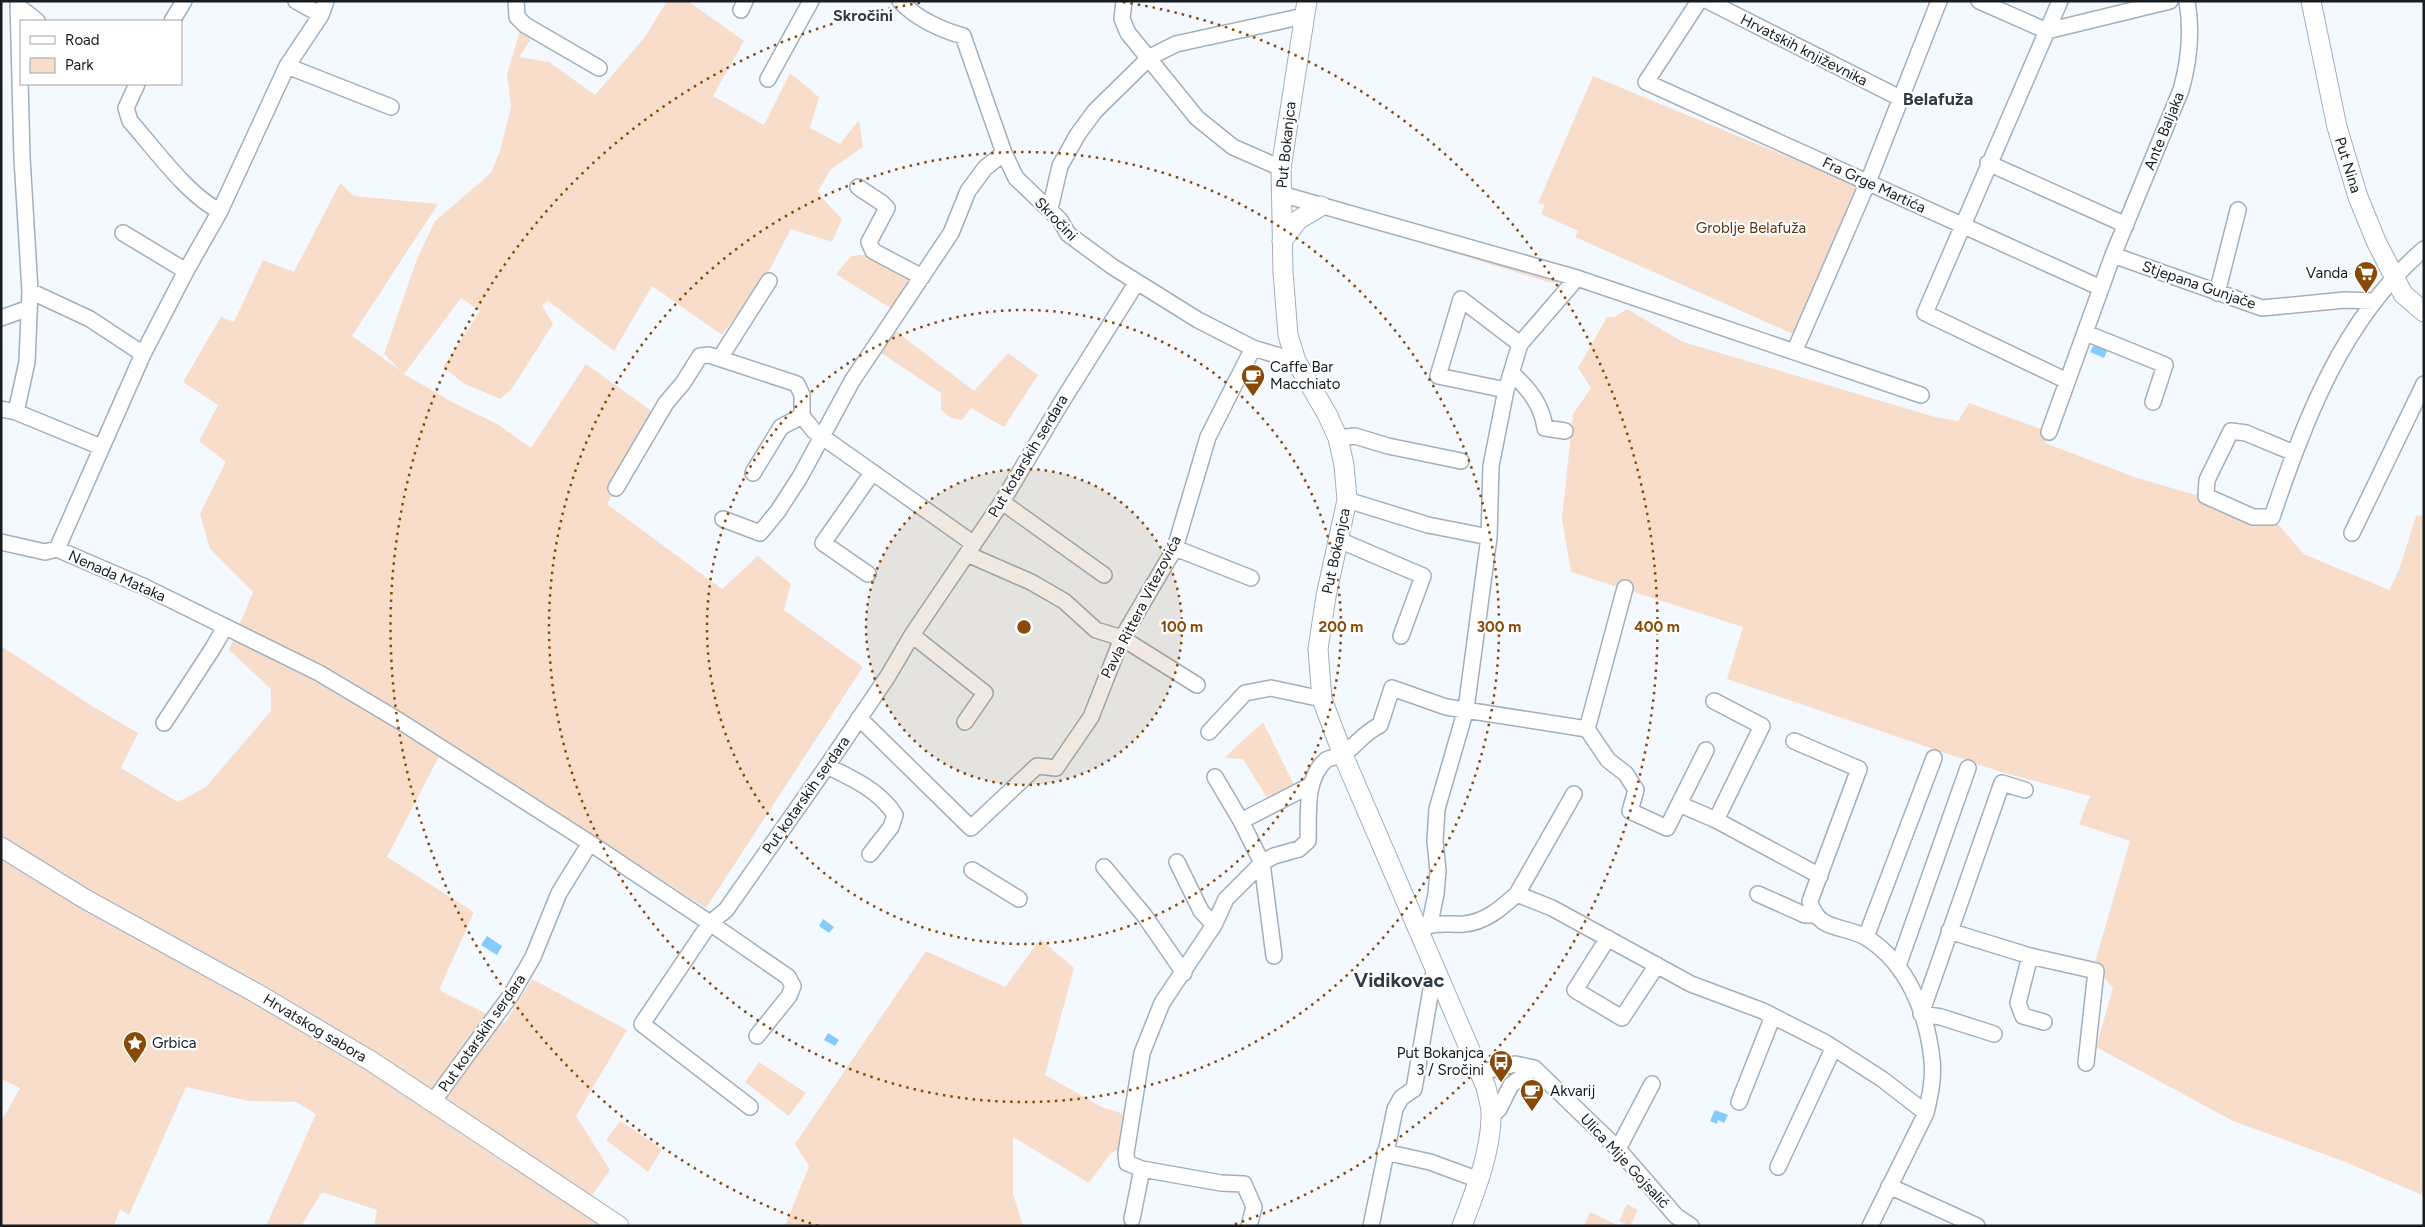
<svg xmlns="http://www.w3.org/2000/svg" width="2425" height="1227" viewBox="0 0 2425 1227" font-family="Figtree,sans-serif">
	<style>
		.green { fill: #f8deca }
		.water { fill: #85ccfc }
		.lines { fill: none; stroke-linecap: round; stroke-linejoin: round }
		.minor-casing { stroke: #a1b0bb; stroke-width: 18 }
		.major-casing { stroke: #a1b0bb; stroke-width: 21 }
		.minor { stroke: #fff; stroke-width: 15 }
		.major { stroke: #fff; stroke-width: 19 }
		.ring { fill: none; stroke: #874a08; stroke-width: 2.5; stroke-dasharray: 2.5 5 }
		.labels { text-anchor: middle; dominant-baseline: central; stroke-width: 4.5; stroke-linejoin: round; paint-order: stroke }
		.street-label { font-size: 15px; fill: #161c20; stroke: #fff }
		.park-label { font-size: 15px; fill: #5d350e; stroke: #fff }
		.poi-label { font-size: 15px; fill: #161c20; stroke: #fff; text-anchor: start }
		.neighbourhood-label { font-size: 16px; font-weight: bold; fill: #2f3c45; stroke: #fff }
		.quarter-label { font-size: 18px; font-weight: bold; fill: #2f3c45; stroke: #fff }
		.district-label { font-size: 20px; font-weight: bold; fill: #2f3c45; stroke: #fff }
		.centre { fill: #874a08; stroke: #fff; stroke-width: 2.5 }
		.ring-label { font-size: 15px; text-anchor: middle; font-weight: bold; fill: #874a08; stroke: #fff; stroke-width: 4.5; stroke-linejoin: round; paint-order: stroke }
	</style>
	<rect width="100%" height="100%" fill="#f3f9fe"/>
	<path class="green" d="M667 1H688L744 41 713 96 764 125 790 73 819 97 810 128 840 144 859 120 863 147 831 169 818 191 823 199 842 219 832 242 791 229 770 269 722 335 652 286 614 351 548 301 542 305 553 324 511 390 500 399 463 383 443 367 480 311 461 298 404 374 452 402 499 425 531 448 586 364 657 415 607 504 722 589 758 556 791 584 784 610 863 667 706 908 447 741 387 857 474 912 439 990 505 1023 532 979 627 1030 576 1116 610 1170 581 1211 602 1226H374L377 1210 322 1192 301 1226H266L316 1114 296 1102 249 1101 186 1087 129 1215 120 1209 114 1226H1V1122L20 1088 1 1079V646L92 706 138 733 121 768 178 802 206 787 271 711V689L229 650 253 592 210 549 200 514 226 462 199 441 218 405 183 382 221 317 234 322 263 260 294 272 340 183 354 196 438 204 352 336 401 371 384 354 417 259 435 221 491 173 500 151 511 107 507 74 520 31 532 38 519 57 549 62 595 95 645 37Z
		M1593 76 1858 186 1793 334 1575 237 1578 231 1541 214 1545 205 1538 203Z
		M1350 221 1554 277 1556 281 1554 283 1548 282Z
		M862 255 877 256 918 282 898 313 836 274 851 256Z
		M1627 309 1683 342 1935 417 1958 421 1969 403 2049 432 2045 443 2137 478 2272 517 2304 554 2389 590 2399 570 2416 516 2424 515V1196L2348 1163 2233 1121 2096 1047 2113 988 2094 966 2130 841 2079 824 2090 796 2001 772 1727 679 1743 627 1571 572 1562 519 1573 414 1591 388 1578 368 1607 317H1614Z
		M889 326 974 391 1008 353 1038 375 1004 427 971 408 962 420 951 418 941 410V393L874 348Z
		M1263 722 1298 793 1272 806 1243 759 1224 758Z
		M1040 939 1074 968 1045 1075 1102 1107 1121 1113 1128 1121 1123 1147 1110 1154 1089 1183 1013 1137V1194L1023 1226H785L809 1166 795 1144 926 951 1005 987Z
		M759 1062 806 1093 789 1116 745 1082Z
		M620 1121 662 1149 648 1172 606 1140Z
		M1627 1204 1638 1210 1630 1226 1619 1221Z
		M1590 1212 1619 1226H1584Z"/>
	<path class="water" d="M2094 344 2108 349 2104 358 2090 352Z
		M823 919 834 927 829 933 819 926Z
		M487 936 502 946 497 955 481 945Z
		M828 1033 839 1040 835 1046 824 1040Z
		M1715 1110 1728 1115 1724 1123 1718 1120 1717 1124 1710 1121Z"/>
	<g class="lines">
		<g class="minor-casing">
			<path id="minor" d="M296 1 321 15
				M516 1 517 17 525 25 599 68
				M900 1C917 19 939 29 963 36L1004 153 1016 178 1060 220 1068 234 1113 267 1198 320 1253 348 1296 361
				M1124 1 1122 19 1128 33 1197 118 1233 147 1281 168
				M1699 1 1646 82 2101 288
				M1708 1 1900 98
				M1979 1 2047 31 2170 1
				M2060 1 1925 313 2067 381
				M18 6 37 21
				M741 10 745 1
				M172 21 184 1
				M287 66 391 107
				M768 79 811 1
				M137 84 126 108 130 121C154 148 188 196 220 211
				M1988 163 2126 225
				M858 187 882 203 887 208 869 242 873 251 922 277
				M1281 194 1577 278 1921 395
				M1050 209 1060 166 1078 134 1095 111 1150 57 1176 44 1304 16
				M123 233 186 271
				M2113 255 2262 308 2345 300 2375 301
				M30 291 90 319 143 354
				M2217 293 2238 210
				M1 318 29 308
				M2086 333 2165 365 2153 402
				M1795 350 1868 182 1939 1
				M720 358 769 281
				M1511 373C1529 388 1542 405 1545 428L1565 431
				M1506 390 1438 376 1461 299 1520 344
				M1 409 16 412 101 447
				M16 412 27 362 30 291 22 158 18 1
				M2049 432 2113 255 2181 90C2189 62 2192 30 2187 1
				M1338 438 1355 436 1388 446 1461 461
				M2294 453 2246 433 2231 431 2207 480 2206 496 2253 517H2272C2305 419 2343 318 2424 249
				M753 473 781 427 802 416
				M616 488 666 403 683 383 700 356 709 355 797 384 802 395V416L814 431 974 544
				M1347 500 1428 525 1489 537
				M1002 502 1104 575
				M723 519 760 533 778 511 800 477 852 381 951 233 968 191 985 168 1004 153
				M2352 533 2424 384
				M1339 540 1423 576 1401 636
				M1 542 45 552 57 549 145 587 319 673 398 720 590 843
				M1175 548 1251 578
				M57 549 143 354 186 271 220 211 287 66 321 15 326 1
				M967 554 1031 582 1064 601 1096 630 1122 638 1197 685
				M868 574 823 543 872 473
				M912 635 985 693 965 722
				M1714 701 1762 726 1716 820 1820 876
				M859 718 971 828 1037 766 1056 768 1091 717 1122 638 1175 548 1208 437 1253 348
				M164 723 213 648 225 627
				M1587 729 1608 760 1626 774 1636 790 1630 811 1667 828 1679 804 1716 820
				M1209 732 1245 693 1271 688 1322 699
				M1794 741 1859 769 1810 901C1818 933 1844 924 1867 938 1908 964 1927 1013 1932 1060 1934 1078 1930 1096 1926 1113
				M827 766C852 778 880 791 895 815L891 827 870 854
				M1215 777 1241 821
				M1679 804 1706 750
				M1177 862 1201 911 1214 925
				M1104 867 1144 915 1184 973
				M972 870 1019 899
				M1517 894 1574 794
				M1758 894 1805 915H1814
				M1430 923 1436 894 1438 871 1435 841 1437 809 1466 709 1489 537 1491 466 1506 390 1520 344 1577 278
				M1419 930C1434 921 1447 925 1464 924 1486 922 1501 908 1517 894L1552 908 1691 984 1763 1011 1826 1043 1882 1079 1926 1113 1870 1226
				M1949 931 2030 956 2018 1003 2023 1016 2044 1022
				M1866 937 1934 758
				M1608 938 1575 990 1622 1018 1657 965
				M1274 956 1262 863 1241 821 1311 785
				M2030 956 2096 971 2086 1063
				M1898 966 1968 768
				M1994 1034 1941 1017 1921 1014 2002 783 2025 790
				M1482 1072 1515 1064 1534 1068 1618 1149 1676 1216 1691 1226
				M1739 1102 1773 1016
				M432 1103 511 995 533 957 559 893 590 843 710 923 726 910 827 766 888 676 912 635 1002 502 1061 403 1137 282
				M750 1107 642 1024 710 923 788 977 793 986 789 996 757 1036
				M1491 1116 1499 1109 1511 1085 1534 1068
				M1618 1149 1652 1084
				M1385 1152 1430 1162 1479 1180
				M1778 1167 1833 1049
				M1142 1169 1221 1183 1244 1184 1254 1207 1249 1226
				M1889 1186 1977 1226
				M1132 1219 1142 1169 1127 1163 1126 1153 1142 1053 1162 1003 1214 925 1226 899 1262 863 1274 856 1299 849 1308 841C1309 816 1304 779 1326 760 1331 757 1339 757 1344 754 1357 744 1365 732 1380 725L1392 688 1446 707 1587 729 1625 588
				M1371 1226 1395 1109 1401 1098 1414 1089 1435 966"/>
		</g>
		<g class="major-casing">
			<path id="major" d="M1307 1 1281 168 1283 272 1288 335 1296 361 1327 414 1338 438 1344 465 1347 500 1326 596 1318 649 1322 699 1343 755 1486 1087C1488 1097 1492 1108 1491 1118 1490 1155 1475 1191 1462 1226
				M2311 1 2337 127 2358 197 2376 241 2403 294 2424 312
				M1282 241 1298 220 1321 206
				M1 847 85 899 256 993 371 1061 619 1226"/>
		</g>
		<use href="#minor" class="minor"/>
		<use href="#major" class="major"/>
	</g>
	<circle cx="1024" cy="627" r="158" fill="#874a08" fill-opacity=".12"/>
	<g class="ring">
		<circle cx="1024" cy="627" r="158"/>
		<circle cx="1024" cy="627" r="317"/>
		<circle cx="1024" cy="627" r="475"/>
		<path d="M818 1226A633 633 0 0 1 925 2M1123 2A633 633 0 0 1 1230 1226"/>
	</g>
	<defs>
		<g id="supermarket-pin" transform="scale(1.25)"><path d="M0 17L-7.5 6A9.5 9.5 0 1 1 7.5 6Z" fill="#874a08" stroke="#fff"/><path d="M-6-5.5h2.5l.6 2H6L4.5 2H-2.5L-4.4-4H-6ZM-1.5 3.2a1.3 1.3 0 1 0 .1 0ZM3 3.2a1.3 1.3 0 1 0 .1 0Z" fill="#fff"/></g>
		<g id="cafe-pin" transform="scale(1.25)"><path d="M0 17L-7.5 6A9.5 9.5 0 1 1 7.5 6Z" fill="#874a08" stroke="#fff"/><path d="M-5.5-4.5H6V0H3Q3 3.5 0 3.5H-2.5Q-5.5 3.5-5.5 0ZM3-3.2v2h1.7v-2ZM-6 4.5H4V6H-6Z" fill="#fff"/></g>
		<g id="sight-pin" transform="scale(1.25)"><path d="M0 17L-7.5 6A9.5 9.5 0 1 1 7.5 6Z" fill="#874a08" stroke="#fff"/><path d="M0-6L1.8-2.2L6-1.7L2.9 1.2L3.7 5.4L0 3.3L-3.7 5.4L-2.9 1.2L-6-1.7L-1.8-2.2Z" fill="#fff"/></g>
		<g id="bus-pin" transform="scale(1.25)"><path d="M0 17L-7.5 6A9.5 9.5 0 1 1 7.5 6Z" fill="#874a08" stroke="#fff"/><path d="M-5-6H5V4H4V6H2V4H-2V6H-4V4H-5ZM-3.5-4V0h7V-4ZM-3.5 1.2v1.5H-2V1.2ZM2 1.2v1.5H3.5V1.2Z" fill="#fff"/></g>
	</defs>
	<g fill-rule="evenodd">
		<use href="#supermarket-pin" x="2366" y="273"/>
		<use href="#cafe-pin" x="1253" y="376"/>
		<use href="#sight-pin" x="135" y="1043"/>
		<use href="#bus-pin" x="1501" y="1062"/>
		<use href="#cafe-pin" x="1532" y="1091"/>
	</g>
	<g class="labels">
		<g class="street-label">
			<text transform="translate(1804 50) rotate(27)">Hrvatskih književnika</text>
			<text transform="translate(2164 131) rotate(-68)">Ante Baljaka</text>
			<text transform="translate(1286 145) rotate(-84)">Put Bokanjca</text>
			<text transform="translate(2348 165) rotate(73)">Put Nina</text>
			<text transform="translate(1874 185) rotate(25)">Fra Grge Martića</text>
			<text transform="translate(1056 219) rotate(46)">Skročini</text>
			<text transform="translate(2199 285) rotate(19)">Stjepana Gunjače</text>
			<text transform="translate(1028 456) rotate(-59)">Put kotarskih serdara</text>
			<text transform="translate(1336 551) rotate(-78)">Put Bokanjca</text>
			<text transform="translate(117 576) rotate(24)">Nenada Mataka</text>
			<text transform="translate(1141 607) rotate(-63)">Pavla Rittera Vitezovića</text>
			<text transform="translate(806 795) rotate(-55)">Put kotarskih serdara</text>
			<text transform="translate(315 1028) rotate(31)">Hrvatskog sabora</text>
			<text transform="translate(482 1033) rotate(-55)">Put kotarskih serdara</text>
			<text transform="translate(1625 1161) rotate(47)">Ulica Mije Gojsalić</text>
		</g>
		<g class="park-label">
			<text x="1751" y="228">Groblje Belafuža</text>
		</g>
		<g class="poi-label">
			<text x="2348" y="273" text-anchor="end">Vanda</text>
			<text x="1270" y="367">Caffe Bar<tspan x="1270" dy="17">Macchiato</tspan></text>
			<text x="152" y="1043">Grbica</text>
			<text x="1484" y="1053" text-anchor="end">Put Bokanjca<tspan x="1484" dy="17">3 / Sročini</tspan></text>
			<text x="1550" y="1091">Akvarij</text>
		</g>
		<g class="neighbourhood-label">
			<text x="863" y="15">Skročini</text>
		</g>
		<g class="quarter-label">
			<text x="1938" y="99">Belafuža</text>
		</g>
		<g class="district-label">
			<text x="1399" y="980">Vidikovac</text>
		</g>
	</g>
	<circle cx="1024" cy="627" r="8" class="centre"/>
	<g class="ring-label">
		<text x="1182" y="632">100 m</text>
		<text x="1341" y="632">200 m</text>
		<text x="1499" y="632">300 m</text>
		<text x="1657" y="632">400 m</text>
	</g>
	<rect width="2425" height="1227" fill="none" stroke="#161c20" stroke-width="5"/>
	<rect x="20" y="20" width="162" height="65" fill="#ffffff" stroke="#a2a4a6"/>
	<rect x="30" y="36" width="25" height="8" fill="#ffffff" stroke="#a2a4a6"/>
	<text x="65" y="45" font-size="15" fill="#161c20">Road</text>
	<rect x="30" y="58" width="25" height="15" fill="#f8deca" stroke="#a2a4a6"/>
	<text x="65" y="70" font-size="15" fill="#161c20">Park</text>
</svg>
